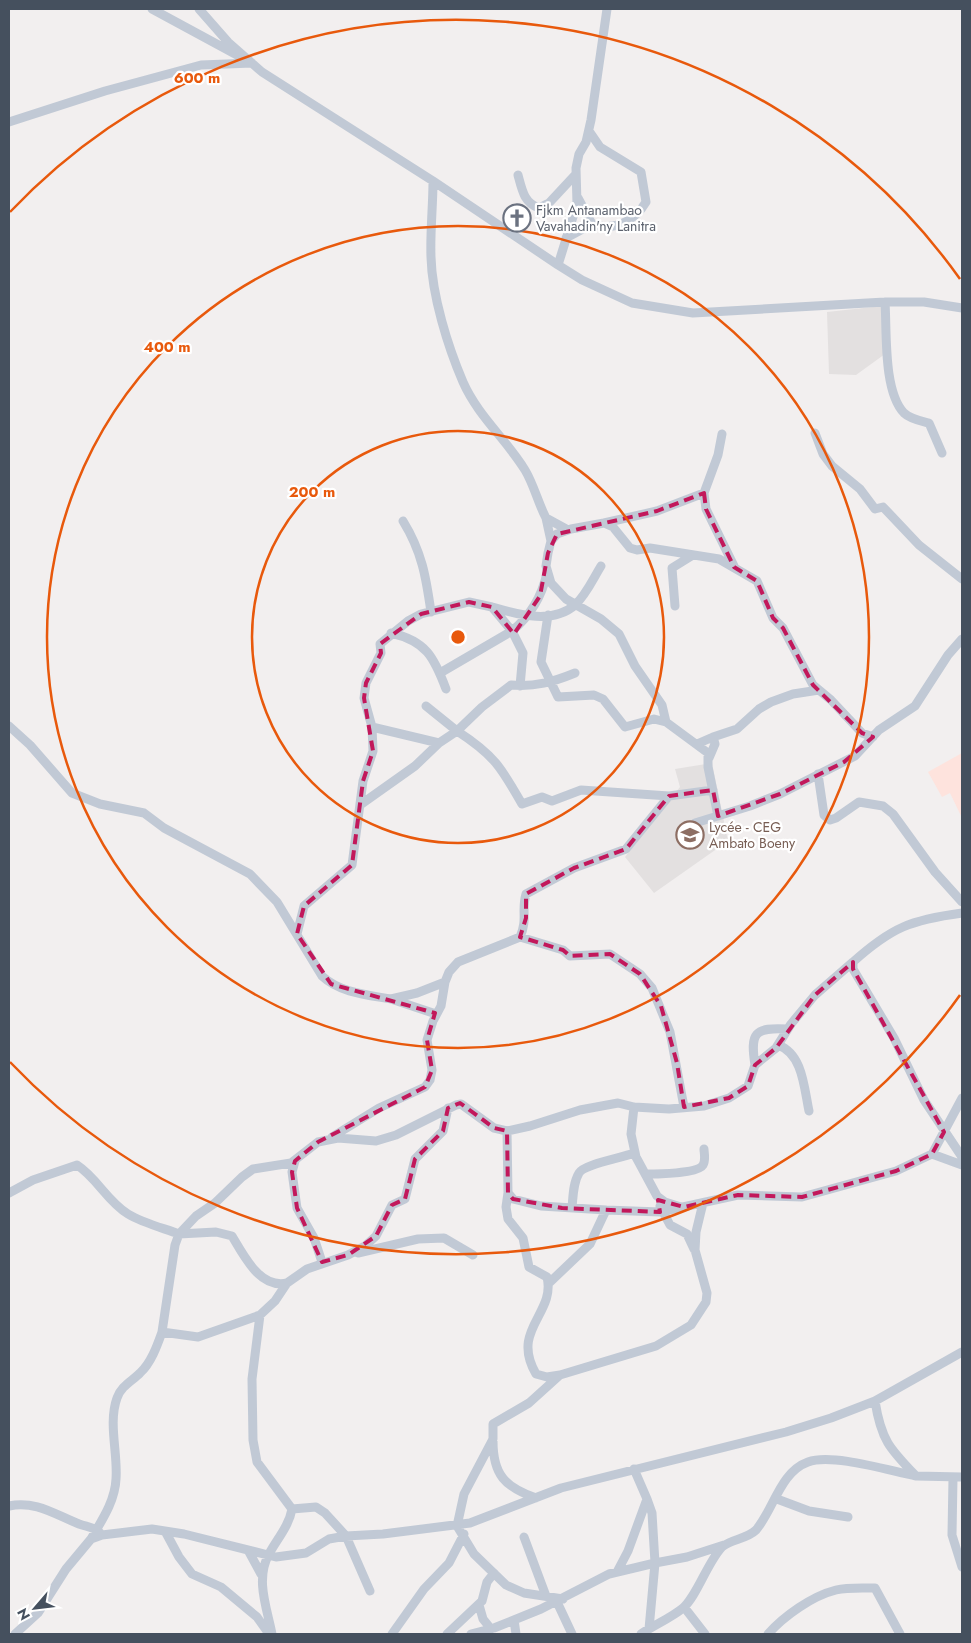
<svg xmlns="http://www.w3.org/2000/svg" width="971" height="1643" viewBox="0 0 971 1643" font-family="Jost,sans-serif">
	<style>
		.education { fill: #e3e0e0 }
		.medical { fill: #fee3dd }
		.lines { fill: none; stroke-linecap: round; stroke-linejoin: round }
		.minor { stroke: #c1c9d5; stroke-width: 9 }
		.marked { fill: none; stroke: #c2185b; stroke-width: 4; stroke-dasharray: 10 6; stroke-linejoin: round }
		.ring { fill: none; stroke: #e8590c; stroke-width: 2.5 }
		.labels { text-anchor: middle; dominant-baseline: central; stroke-width: 4.5; stroke-linejoin: round; paint-order: stroke }
		.worship-label { font-size: 14px; fill: #5b616d; stroke: #fff; text-anchor: start }
		.education-label { font-size: 14px; fill: #785e54; stroke: #fff; text-anchor: start }
		.centre { fill: #e8590c; stroke: #fff; stroke-width: 2.5 }
		.ring-label { font-size: 15px; text-anchor: middle; font-weight: bold; fill: #e8590c; stroke: #fff; stroke-width: 4.5; stroke-linejoin: round; paint-order: stroke }
	</style>
	<rect width="100%" height="100%" fill="#f2efef"/>
	<path class="education" d="M882 306 885 354 856 375 829 374 827 312Z
		M712 763 728 841 654 893 625 857 680 787 675 769Z"/>
	<path class="medical" d="M962 753V818L950 793 942 797 928 772Z"/>
	<g class="lines">
		<path class="minor" d="M152 9 237 55
			M199 9 228 42 262 72 433 181 558 265 582 280 632 303 693 313 885 302H924L962 308
			M9 122 105 91 201 65 252 63
			M518 175C522 190 524 203 539 208L549 203 576 174
			M433 181C433 206 430 232 431 257 432 296 448 347 463 382 478 416 506 439 525 470 534 485 538 503 546 518
			M578 198 592 224
			M566 238 592 224C613 232 635 221 646 202L641 172 600 147 589 131
			M558 265 577 204 576 168 579 154 586 142 591 120 607 9
			M885 302C887 331 883 391 904 413 910 419 921 421 929 423L942 453
			M815 433 823 454 832 466 860 489 875 509 883 507 919 545 962 579
			M722 434 718 455 704 493 706 509 734 566
			M403 521C422 552 426 577 431 612
			M604 523 657 511 704 493
			M551 541 546 518 568 530
			M675 606 672 568 693 555
			M548 615 541 662 558 697 594 695 603 699 625 727 654 719 666 722
			M391 633C426 641 434 657 446 689
			M440 673 512 631 492 607C517 614 552 625 575 605 586 595 593 579 601 566
			M520 686 523 653 512 631C530 616 542 596 547 573
			M426 706 457 731 482 707 511 685C535 687 553 682 575 673
			M9 726 30 745 72 793 100 804 144 813 164 828 250 874 277 902 322 976C340 993 368 995 391 999
			M372 727 439 743 457 731C494 755 501 767 522 804L542 797 552 801 581 790 669 796
			M713 737 737 729 759 709 771 702 793 694 819 690
			M697 744 713 737 715 744 709 758
			M818 774 824 815 830 820 836 818 859 802 883 806 893 814 935 872 962 902
			M360 805 415 766 439 743
			M718 816 708 767V753L666 722 662 705 635 666 619 634 601 619 566 599 551 583 546 566 548 553 551 541 557 534 571 529 604 523 613 527 630 548 637 550 650 548 719 559 757 581 773 618 783 628 813 685 831 700 862 733 873 737
			M695 823 750 806 780 794 855 756 879 730 915 706 948 655 962 639
			M962 913C911 920 892 927 853 962V969L894 1038 924 1100 962 1157
			M297 934 304 906 352 865 363 781 373 751 372 727 364 698 366 683 381 653 380 644 408 621 421 614 469 602 492 607
			M520 937C528 919 521 911 526 894L574 868 626 849 669 796 713 790
			M436 1014 391 999 417 993 445 982
			M778 1045C803 1054 804 1088 809 1111
			M755 1065C750 1033 754 1027 788 1029
			M634 1107 631 1134 636 1157 657 1196 665 1202 681 1207
			M507 1131 530 1126 580 1110 618 1103 634 1107 669 1109 704 1106 729 1098 748 1086 755 1065 776 1048 791 1024 815 995 853 962
			M332 1137 379 1108 425 1087 430 1080 432 1070 427 1040 433 1021 441 1006 445 982 449 972 458 962 520 937 563 950 570 956 610 954 640 974 652 988 670 1032 684 1107
			M932 1154 962 1098
			M295 1161 292 1172 297 1208 314 1238 322 1262
			M645 1174C656 1174 698 1174 703 1165 706 1160 704 1153 704 1149
			M9 1193 33 1180 77 1165C97 1178 107 1201 128 1214 143 1223 163 1228 179 1234L175 1245 162 1332 198 1337 260 1315
			M508 1193 506 1207 508 1219 523 1238 529 1267 547 1277C556 1314 510 1329 536 1374L547 1377 560 1375
			M660 1206 670 1225 687 1234 694 1249
			M572 1208C573 1197 573 1183 579 1173 584 1164 622 1158 634 1153
			M358 1253 418 1239 444 1238 473 1255
			M287 1283C260 1289 244 1256 232 1236L216 1232 179 1234 196 1216 215 1203 242 1177 253 1169 291 1163 318 1142 338 1138 376 1141 396 1135 456 1105 461 1104 494 1128 507 1131 508 1193 513 1199 541 1206 606 1210
			M548 1284 590 1244 606 1210 660 1212 738 1195 802 1197 896 1171 932 1154 962 1165
			M962 1352 875 1401C881 1440 890 1449 916 1476L962 1477
			M493 1441C493 1475 505 1487 536 1498
			M953 1478 952 1535 962 1567
			M647 1499 652 1513 655 1563 687 1557 724 1545
			M777 1499 809 1511 848 1517
			M9 1506C35 1500 56 1515 79 1524 87 1527 95 1527 100 1533
			M292 1509 316 1507 325 1513 346 1536 370 1591
			M165 1531 179 1557 192 1574 221 1587 257 1617 269 1634
			M524 1537 546 1596
			M91 1539C102 1520 115 1501 116 1479 118 1453 108 1423 117 1398 121 1386 132 1381 140 1373 151 1363 157 1346 162 1332
			M248 1550 261 1574
			M617 1572 628 1551 647 1499 634 1469
			M563 1599 524 1593 506 1585 474 1554 457 1526 464 1494 493 1439V1424L529 1403 560 1375 656 1346 691 1325 706 1302 707 1293 695 1250 696 1232 703 1203
			M557 1602 572 1634
			M479 1605 483 1619 491 1629
			M684 1607 705 1634
			M514 1620 516 1634
			M15 1634 38 1613 66 1569 91 1539 102 1535 152 1529 184 1534 276 1557 306 1553 329 1539 346 1536 383 1534 470 1523 561 1488 786 1432 831 1418 875 1401
			M272 1634C267 1608 255 1579 269 1554 277 1539 289 1526 292 1509L257 1462 253 1440 252 1379 260 1315 275 1301 287 1283 307 1269 348 1255 365 1246 376 1236 392 1205 405 1199 415 1159 443 1131 448 1108
			M392 1634 424 1589 449 1563 464 1534
			M447 1634 482 1601 487 1582 494 1573
			M471 1634 494 1628 541 1609 609 1574 655 1563 649 1629
			M641 1634C654 1625 671 1618 683 1608 697 1596 707 1563 722 1547 731 1539 747 1539 756 1530 774 1509 780 1472 808 1462 832 1453 890 1471 916 1476
			M768 1634C784 1616 812 1596 836 1590 848 1587 863 1588 875 1588L900 1634"/>
	</g>
	<path class="marked" d="M704 493 706 509 734 567 757 581 773 618 783 628 813 685 862 733 873 737 844 762 780 794 718 816 713 790 669 796 626 849 574 868 526 894V918L520 937 563 950 570 956 610 954 640 974 661 1006 677 1063 684 1107 729 1098 748 1086 755 1065 776 1048 815 995 853 962V969L944 1132 932 1154 896 1171 802 1197 738 1195 684 1207 658 1200 660 1212 562 1208 513 1199 508 1193 507 1131 494 1128 460 1103 448 1108 443 1131 415 1159 405 1199 392 1205 376 1236 348 1255 322 1262 297 1208 292 1172 295 1161 318 1142 425 1087 432 1070 427 1040 435 1013 331 984 297 934 304 906 352 865 363 781 373 751 364 698 366 683 381 653 380 644 421 614 469 602 492 607 514 634 540 596 548 553 557 534 657 511Z"/>
	<g class="ring">
		<circle cx="458" cy="637" r="206"/>
		<circle cx="458" cy="637" r="411"/>
		<path d="M960 995A617 617 0 0 1 10 1062M10 212A617 617 0 0 1 960 279"/>
	</g>
	<defs>
		<g id="church-ring" transform="scale(1.4375)"><circle r="9.5" fill="#fff" stroke="#6b7280" stroke-width="1.5"/><path d="M-1.2-6h2.4v3.5h3.3v2.4h-3.3V6h-2.4V-.1h-3.3v-2.4h3.3Z" fill="#6b7280"/></g>
		<g id="school-ring" transform="scale(1.4375)"><circle r="9.5" fill="#fff" stroke="#8d6e63" stroke-width="1.5"/><path d="M0-5L7-2L0 1L-7-2ZM-4 1L0 2.5L4 1V4Q0 6-4 4Z" fill="#8d6e63"/></g>
	</defs>
	<g fill-rule="evenodd">
		<use href="#church-ring" x="517" y="218"/>
		<use href="#school-ring" x="690" y="835"/>
	</g>
	<g class="labels">
		<g class="worship-label">
			<text x="536" y="210">Fjkm Antanambao<tspan x="536" dy="16">Vavahadin'ny Lanitra</tspan></text>
		</g>
		<g class="education-label">
			<text x="709" y="827">Lycée - CEG<tspan x="709" dy="16">Ambato Boeny</tspan></text>
		</g>
	</g>
	<circle cx="458" cy="637" r="8" class="centre"/>
	<g class="ring-label">
		<text x="197" y="83">600 m</text>
		<text x="167" y="352">400 m</text>
		<text x="312" y="497">200 m</text>
	</g>
	<rect width="971" height="1643" fill="none" stroke="#45505e" stroke-width="20"/>
	<g transform="translate(35 1608) rotate(242)" stroke="#ffffff" stroke-width="4" paint-order="stroke">
	<path d="M0-4L9 19L0 12L-9 19Z" fill="#45505e"/>
	<text y="-8" font-size="14" font-weight="bold" text-anchor="middle" fill="#45505e">N</text>
	</g>
</svg>
